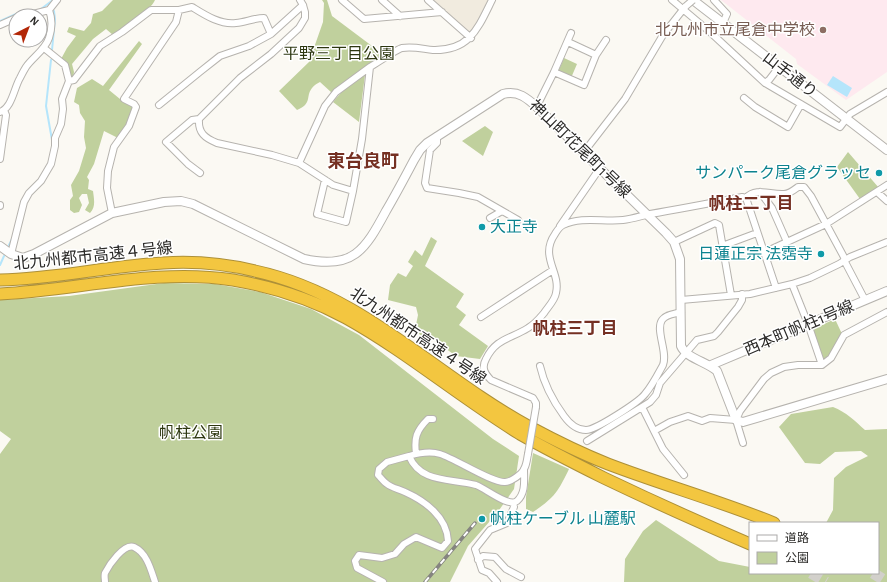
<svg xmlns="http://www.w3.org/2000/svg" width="887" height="582" viewBox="0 0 887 582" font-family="'Alegreya Sans','Noto Sans JP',sans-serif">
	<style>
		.built { fill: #f1ebdf }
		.education { fill: #fee9ef }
		.green { fill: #c0d09d }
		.water { fill: #b5e5fb }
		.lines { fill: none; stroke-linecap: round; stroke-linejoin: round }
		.stream { stroke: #b5e5fb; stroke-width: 2 }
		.highway-tunnel { stroke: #d2d0cb; stroke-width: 11; stroke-dasharray: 11 5.5; stroke-linecap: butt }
		.street-casing { stroke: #b6b3ae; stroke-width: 8 }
		.secondary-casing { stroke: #b6b3ae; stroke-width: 10 }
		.highway-casing { stroke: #ad9038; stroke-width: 13 }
		.street { stroke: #fff; stroke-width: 6 }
		.secondary { stroke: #fff; stroke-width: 8 }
		.highway { stroke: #f3c640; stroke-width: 11 }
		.rail-casing { stroke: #858480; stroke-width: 3.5 }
		.rail { stroke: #fff; stroke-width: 2; stroke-dasharray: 6; stroke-linecap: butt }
		.street-bridge-casing { stroke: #b6b3ae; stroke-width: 8; stroke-linecap: butt }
		.street-bridge { stroke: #fff; stroke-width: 6 }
		.education-dot { fill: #8d6e63; stroke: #fff; stroke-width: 1.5 }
		.culture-dot { fill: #0f9aa8; stroke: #fff; stroke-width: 1.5 }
		.labels { text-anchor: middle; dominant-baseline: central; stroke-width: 3; stroke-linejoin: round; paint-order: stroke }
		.education-label { font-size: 16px; fill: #785e54; stroke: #fff; text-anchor: end }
		.park-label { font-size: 16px; fill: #2d3710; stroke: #fff }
		.street-label { font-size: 16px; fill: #2c2b29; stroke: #fff }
		.culture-label { font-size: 16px; fill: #0d838f; stroke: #fff; text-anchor: end }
		.neighbourhood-label { font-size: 17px; font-weight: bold; fill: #753023; stroke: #fff }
		.quarter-label { font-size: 18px; font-weight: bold; fill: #753023; stroke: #fff }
	</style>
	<rect width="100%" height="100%" fill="#fbf9f3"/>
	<path class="built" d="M433 0H488L474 28 469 33Z"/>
	<path class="education" d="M721 0H887V72L846 100 797 64 796 59Z"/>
	<path class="green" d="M113 0H155C151 10 123 29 113 35L106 29 93 39 72 64 74 72 73 78H70L61 59 67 48 76 36 67 32 69 27 84 31 91 23 93 14 102 11Z
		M322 0H327L332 16 384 55 337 87 332 93 320 82C318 83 314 85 312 88 305 97 313 103 297 110L279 91 309 62 323 22 324 3Z
		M139 41 142 44 109 90 120 99 133 107 127 126 118 138 104 131 94 164 87 177 89 180 88 189 93 191C94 199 96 207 90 213L85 210 89 203 87 194H82L79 198 82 205 79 212 74 213 70 210V200L73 196 71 185 79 171 86 148 84 137 85 121 80 113 79 105 74 102 77 88 92 79 103 86Z
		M564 58 577 64 571 78 558 72Z
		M365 75 359 122 333 102 344 89Z
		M485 126 493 132 483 156 462 141Z
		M848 152 879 188 860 199 837 167Z
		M431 237 437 241 425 266 464 294 456 307 466 315 459 325 488 346 480 359 456 356 431 338 428 342 415 330 418 315 416 307 388 300 390 285 398 273 406 277 413 266 408 262 415 250 422 256Z
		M164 283 215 284 260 292 311 309 359 335 493 439 519 456 514 489 497 513 468 546 450 582H0V454L11 439 0 431V300L69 296Z
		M835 319 842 334 830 357 824 360 813 329Z
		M833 407C846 412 855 421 865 430L887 429V582H624L625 559 643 531 656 520 719 561 750 567V573H878V523H826L833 510 834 478 846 467 868 456 861 451 835 452 820 464 805 463 779 427 791 414Z
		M533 453 569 469C558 492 554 498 533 512L526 509V497Z"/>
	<path class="water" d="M833 76 852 88 847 97 827 85Z"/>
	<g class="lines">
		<path class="stream" d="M41 9 53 0
			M0 21 16 14 29 12
			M52 50 55 19 54 11
			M51 60 46 106 52 140
			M9 245 12 239
			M0 265 4 256"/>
		<path class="highway-tunnel" d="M811 573 826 582
			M873 573 887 582"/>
		<g class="street-casing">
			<path id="street" d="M300 0 303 5 305 12V18L299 28 271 54 240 78 199 119C198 133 205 138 217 143L272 155 299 163 333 185 353 191 362 139 370 67C377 63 397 49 402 48 413 46 423 49 433 50 470 51 478 28 492 0
				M342 0 364 19 442 12
				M382 0 400 16
				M428 0 471 38
				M672 0 710 32 765 83 840 127 850 114 887 92
				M714 0 727 14 723 23
				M25 16 49 10 57 0
				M0 25 16 18
				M568 42 596 55
				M554 72 584 85 596 55 606 40
				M69 81 74 80 100 46 122 32 151 10H179L192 7C205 15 220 25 236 23 246 22 254 18 264 18L271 34
				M765 83 769 80 779 67
				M744 98 755 107 788 127 801 104
				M159 105 201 71 220 56 249 46 271 34 303 5
				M537 106 554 72 571 33
				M0 112C12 108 14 88 20 78 22 74 24 70 26 67 33 57 45 50 49 38 52 29 52 18 49 10
				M199 119 192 120 166 142 188 164 200 173
				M437 136V143L430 150 425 183 427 188 459 193 478 197 518 220
				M584 152 625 99 663 35 685 7
				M0 159 6 115 4 110
				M299 163 325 106 336 92 370 67
				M325 180 317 214 346 222 353 191
				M760 192 772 208 787 242
				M877 192 887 201
				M746 198C756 187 770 195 784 194 789 194 794 190 798 187H804L811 196 845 259
				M0 205V206
				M112 213 107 188 108 171 114 147 129 126 136 107 134 104 124 99 176 22 179 10
				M490 218 502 211
				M560 226 600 168
				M674 242 715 223 719 225 731 295
				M722 246 757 233
				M763 253 826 224 887 185
				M11 254 24 202 29 193 41 181 51 164 55 146V138L61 124 63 109 62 99 69 81 65 65 44 48
				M844 260 865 300
				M792 284 808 324 822 365
				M681 300 750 294 792 284 810 278 839 264 850 257 887 242
				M481 317 553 270
				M540 366C544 384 553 401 564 416 569 423 576 430 586 430 596 430 639 402 645 394 652 386 658 374 663 365 668 352 655 330 662 320 666 314 675 314 681 312
				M536 407V403L533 398 491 380C485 374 481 368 486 359 496 338 511 339 528 328 535 324 539 319 544 313 548 307 555 300 556 293 561 272 539 257 555 234 557 231 559 227 563 225 582 216 602 222 623 220 632 219 641 216 650 214 680 209 711 203 742 197L746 198 776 288
				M642 407 663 449 684 475
				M736 420 743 443
				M654 431 670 422 688 416 702 421 710 418 736 420 740 411 764 379 771 373 784 367 798 365H822L831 358 844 335 887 312
				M587 441 650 402 656 395 660 383 697 340 714 336 718 332 738 307 742 300V294
				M416 454C414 438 416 431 428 419H433
				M409 456C419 453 430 451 440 454 456 459 492 483 505 482 511 482 522 474 524 469 527 464 527 458 528 454
				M478 560 483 556 495 557 506 569 521 577
				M105 582C105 579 104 576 105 573 109 565 124 543 134 547 147 553 151 570 155 582
				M383 582 357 568 355 561 359 555 382 558 395 554 404 544 416 537 442 548 448 541C447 517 425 501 405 492 399 489 392 488 387 484 384 482 381 478 378 475L379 469 387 462 409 456C421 484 451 478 476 485 485 488 509 508 517 501 526 493 524 480 524 469
				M497 582 489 573 482 570 475 549 490 530 507 523 514 507 513 503"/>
		</g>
		<g class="secondary-casing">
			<path id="secondary" d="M693 0 887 150
				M0 246 11 254 23 258 34 254 112 213 164 202 181 201 193 204 304 259C353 270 365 250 386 211 396 194 405 177 414 160L420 150 427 143 503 94C519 90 528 99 539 109L666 233 674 242 680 259 681 346C686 358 707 362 717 371L736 420 743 422 887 379
				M711 365 887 291"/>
		</g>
		<g class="highway-casing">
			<path id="highway" d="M0 280C55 279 109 266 163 263 193 261 226 264 255 271 362 294 435 375 528 426 554 440 580 453 608 464 663 485 720 501 774 523
				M0 294C78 290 156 268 233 280 273 287 311 299 346 318 407 352 461 398 520 434 548 450 576 464 604 478 652 501 701 523 750 544"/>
		</g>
		<use href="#street" class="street"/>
		<use href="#secondary" class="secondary"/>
		<use href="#highway" class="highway"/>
		<g class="rail-casing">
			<path id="rail" d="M425 582 475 523"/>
		</g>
		<use href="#rail" class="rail"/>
		<g class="street-bridge-casing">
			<path id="street-bridge" d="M686 6 693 0
				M528 454 536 407"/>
		</g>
		<use href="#street-bridge" class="street-bridge"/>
	</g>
	<circle class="education-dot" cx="823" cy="30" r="4"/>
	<g class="culture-dot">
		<circle cx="879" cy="173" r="4"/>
		<circle cx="482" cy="227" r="4"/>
		<circle cx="821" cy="254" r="4"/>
		<circle cx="482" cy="519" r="4"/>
	</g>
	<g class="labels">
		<g class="education-label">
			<text x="815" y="30">北九州市立尾倉中学校</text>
		</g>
		<g class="park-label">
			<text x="339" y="54">平野三丁目公園</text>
			<text x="191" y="433">帆柱公園</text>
		</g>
		<g class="street-label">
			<text transform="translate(790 75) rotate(38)">山手通り</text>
			<text transform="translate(580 149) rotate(44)">神山町花尾町1号線</text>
			<text transform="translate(93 256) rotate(-6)">北九州都市高速４号線</text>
			<text transform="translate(799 328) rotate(-23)">西本町帆柱1号線</text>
			<text transform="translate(418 336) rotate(34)">北九州都市高速４号線</text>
		</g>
		<g class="culture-label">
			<text x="871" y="173">サンパーク尾倉グラッセ</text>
			<text x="490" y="227" text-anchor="start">大正寺</text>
			<text x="813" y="254">日蓮正宗 法霑寺</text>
			<text x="490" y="519" text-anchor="start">帆柱ケーブル 山麓駅</text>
		</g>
		<g class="neighbourhood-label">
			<text x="751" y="203">帆柱二丁目</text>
			<text x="575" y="328">帆柱三丁目</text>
		</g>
		<g class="quarter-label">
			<text x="363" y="162">東台良町</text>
		</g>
	</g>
	<rect x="749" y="522" width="130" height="52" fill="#ffffff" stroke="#abaaa9"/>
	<rect x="757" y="535" width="20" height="6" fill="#ffffff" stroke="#abaaa9"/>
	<text x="785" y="542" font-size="12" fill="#2c2b29">道路</text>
	<rect x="757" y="552" width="20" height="12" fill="#c0d09d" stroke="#abaaa9"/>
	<text x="785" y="562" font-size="12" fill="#2c2b29">公園</text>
	<g transform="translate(28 28) rotate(42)"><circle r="19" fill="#ffffff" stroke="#abaaa9"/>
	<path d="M0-3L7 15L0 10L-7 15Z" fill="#b32707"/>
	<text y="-6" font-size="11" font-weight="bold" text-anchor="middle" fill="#2c2b29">N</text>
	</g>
</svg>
